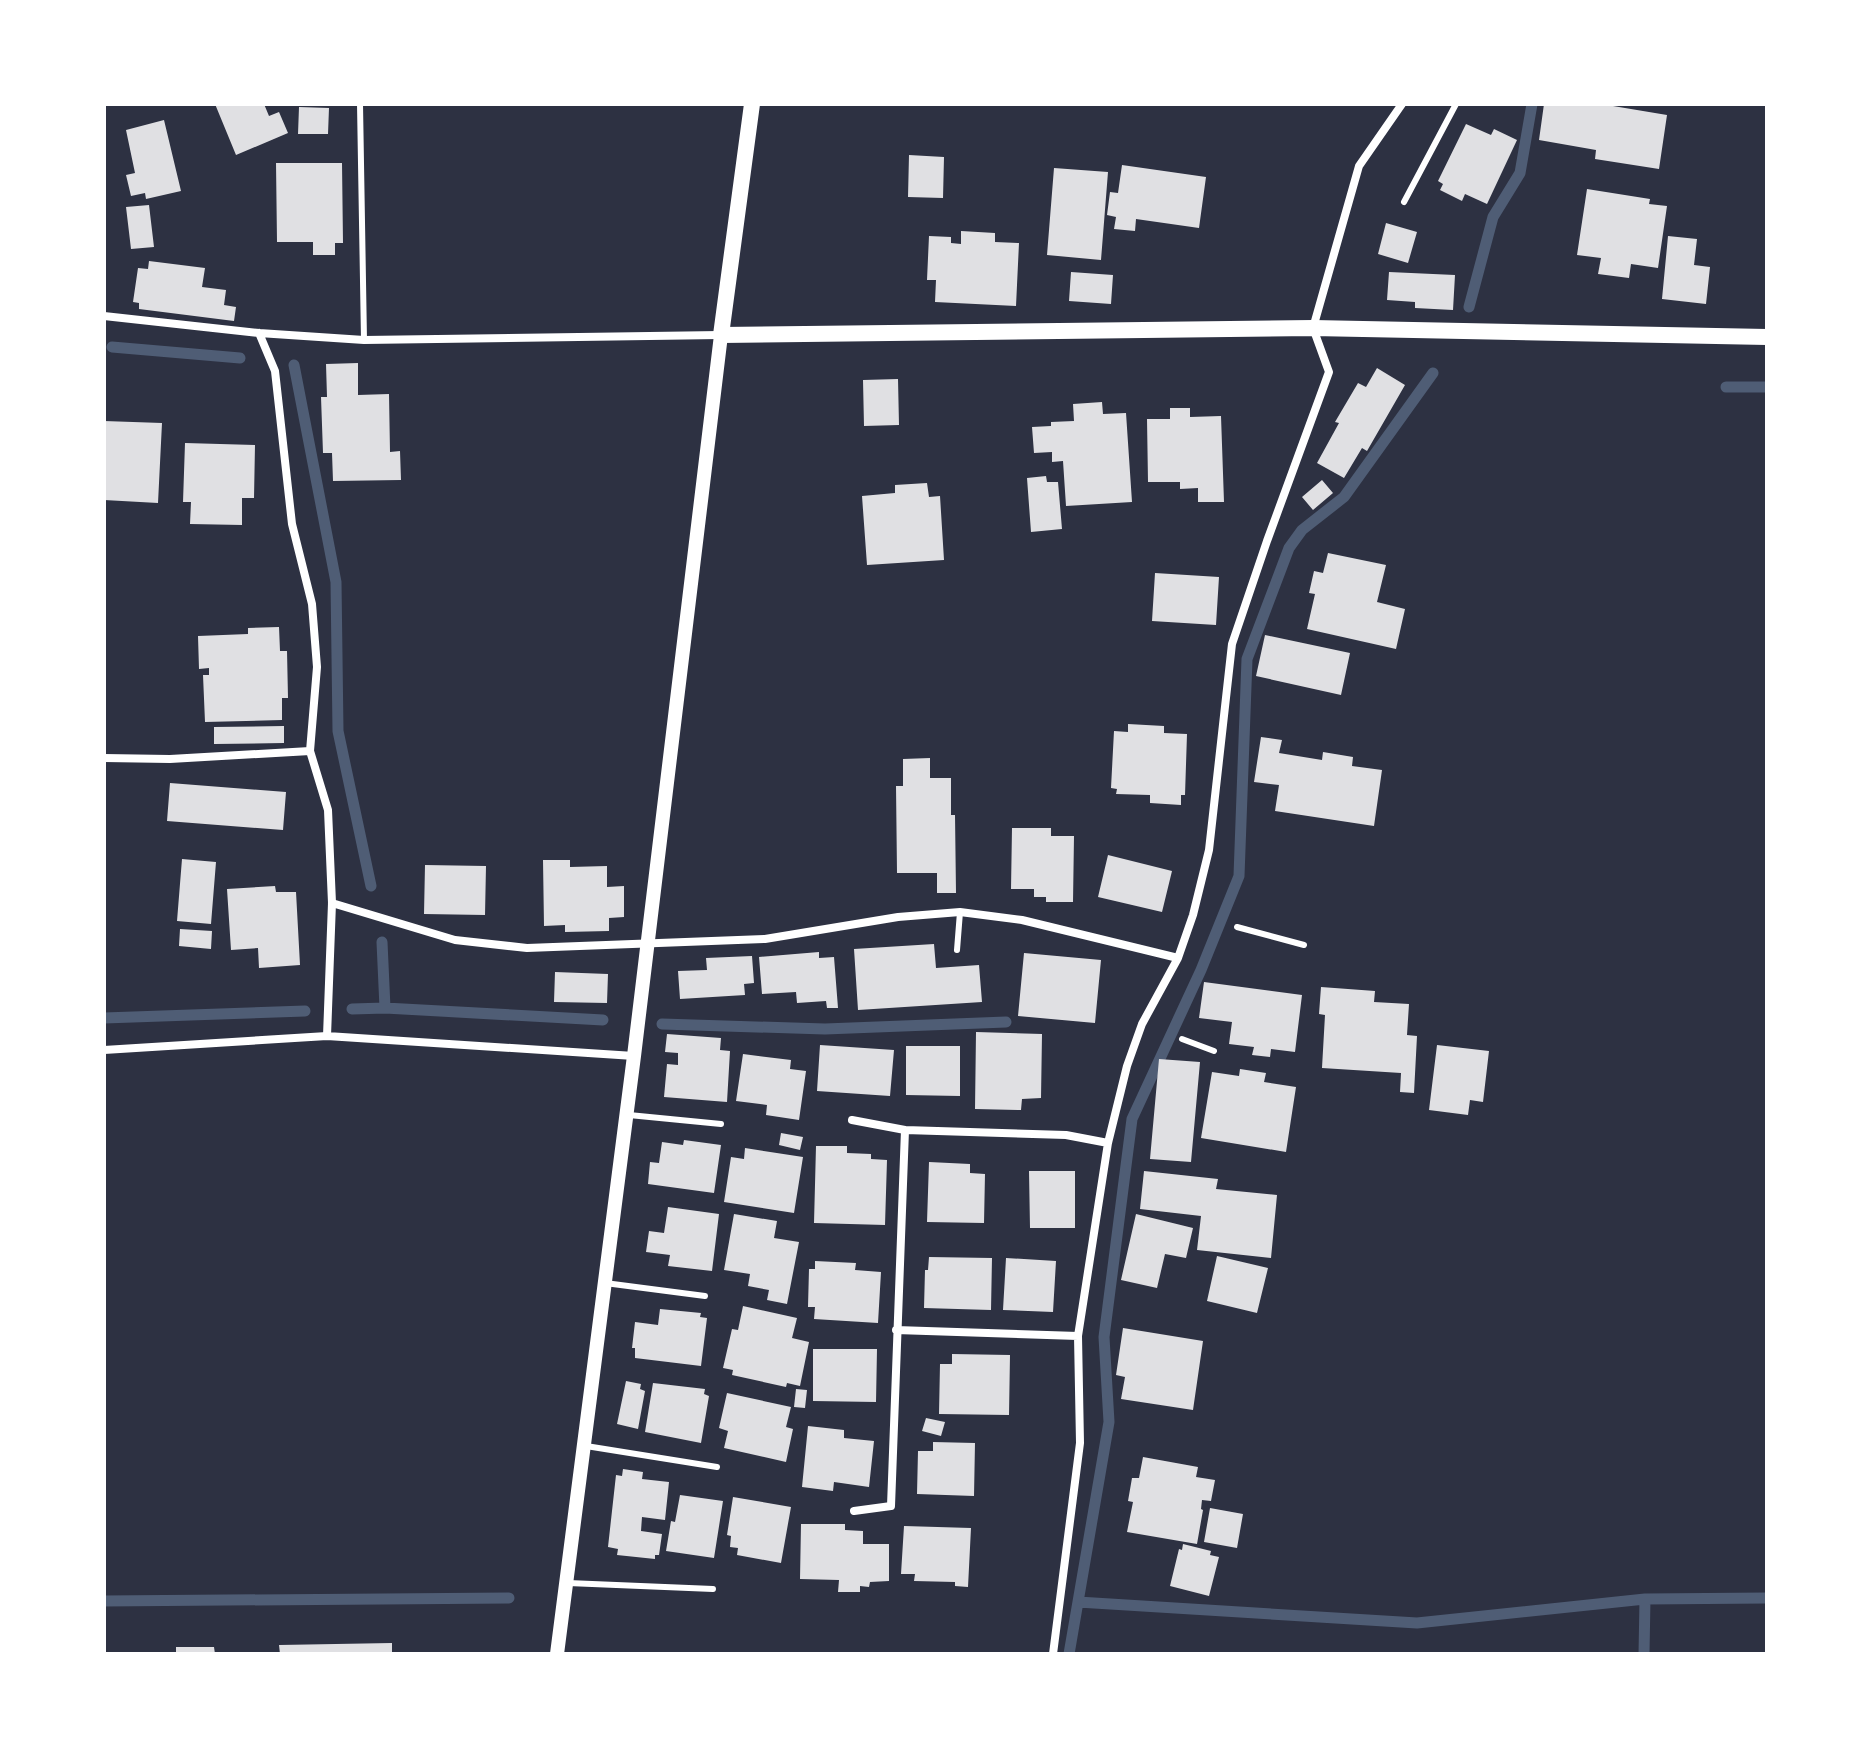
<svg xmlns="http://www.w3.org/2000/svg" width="1871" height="1758" viewBox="0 0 1871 1758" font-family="Mulish,sans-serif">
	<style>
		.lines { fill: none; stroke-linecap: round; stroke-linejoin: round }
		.stream { stroke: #4f5d75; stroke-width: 11 }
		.building { fill: #e0e0e3 }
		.service { stroke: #fff; stroke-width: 6 }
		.minor { stroke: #fff; stroke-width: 8 }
		.tertiary { stroke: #fff; stroke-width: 14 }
		.secondary { stroke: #fff; stroke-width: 16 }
	</style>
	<rect width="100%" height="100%" fill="#2d3142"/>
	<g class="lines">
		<path class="stream" d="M1469 307 1493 217 1520 173 1532 104
			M112 347 240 358
			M294 365 336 582 338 731 371 886
			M1726 387H1767
			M382 942 385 1008 603 1020
			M352 1009 385 1008
			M104 1018 305 1011
			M662 1024 825 1029 1006 1022
			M104 1601 509 1598
			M1078 1602 1417 1623 1645 1599 1767 1598
			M1069 1654 1109 1422 1104 1337 1132 1119 1201 970 1239 876 1247 659 1289 548 1302 530 1344 497 1433 373
			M1644 1654 1645 1599"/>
	</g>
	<path class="building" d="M215 104H264L269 116 279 112 288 133 236 155Z
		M1544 104H1613V106L1667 115 1659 169 1595 159 1596 150 1539 140Z
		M299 107 329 108 328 134H298Z
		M164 120 181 191 146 199 145 193 131 196 126 175 135 173 126 130Z
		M1466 124 1491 135 1494 129 1517 140 1487 204 1465 194 1462 201 1440 190 1443 184 1438 181Z
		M909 155 944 157 943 198 908 197Z
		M276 163H342L343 243H335V255H313V242H277Z
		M1122 165 1206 177 1199 228 1136 219 1135 231 1114 229 1116 217 1107 215 1110 192 1118 193Z
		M1054 168 1108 172 1101 260 1047 255Z
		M1587 189 1650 199 1649 204 1667 206 1658 268 1631 264 1629 278 1598 274 1601 258 1577 255Z
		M149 205 154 247 131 249 126 207Z
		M1386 223 1417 232 1408 263 1378 254Z
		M961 231 995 233V242L1019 243 1016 306 935 302 936 280H927L929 236 951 237V243L961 244Z
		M1668 236 1697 239 1694 265 1710 267 1706 304 1662 299Z
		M149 261 205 268 202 287 226 290 224 305 236 307 234 321 139 309V303L133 302 138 268 148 269Z
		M1071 272 1113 275 1111 304 1069 301Z
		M1389 272 1455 275 1453 310 1415 308V302L1387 300Z
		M358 363V395L389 394 390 452 400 451 401 480 333 481 332 453H323L321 397H327L326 364Z
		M1377 368 1405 385 1367 451 1362 448 1344 478 1317 463 1339 423 1335 422 1358 383 1366 387Z
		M898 379 899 425 864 426 863 380Z
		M1102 402 1103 414 1126 413 1132 502 1066 506 1063 461 1052 462V452L1034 453 1032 427 1051 426V422L1074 421 1073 404Z
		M1170 408H1190V417L1221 416 1224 502H1198V488L1180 489V482H1148L1147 419H1170Z
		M104 421 162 423 158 503 104 500Z
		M185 443 255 445 254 498H242V525L190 524 191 502H183Z
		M1046 476 1047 482H1058L1062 529 1031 532 1027 478Z
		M1322 480 1333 493 1313 510 1302 497Z
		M927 483 929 497 940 496 944 560 867 565 862 496 895 493V485Z
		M1328 553 1386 565 1377 602 1405 609 1396 649 1307 629 1315 594 1309 593 1314 571 1323 573Z
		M1155 573 1219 577 1216 625 1152 621Z
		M279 627 280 651H287L288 698H282V720L205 722 203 675H209V668L199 669 198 636 248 634V628Z
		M1265 635 1350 653 1341 695 1256 676Z
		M1128 724 1164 726V733L1187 734 1185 795H1181V805L1150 803V795L1116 794 1117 789 1111 788 1114 731 1128 732Z
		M284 726V743L214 744V727Z
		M1261 737 1282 740 1279 753 1322 760 1323 752 1353 757 1352 766 1382 770 1374 826 1275 811 1279 785 1254 782Z
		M930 758V778H951V815H955L956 893H937V873H897L896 786H903V759Z
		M170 783 286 792 283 830 167 821Z
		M1012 828H1051V836H1074L1073 902H1046V897H1034V889H1011Z
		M1108 855 1172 871 1162 912 1098 897Z
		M182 859 216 862 211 924 177 921Z
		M543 860H570V867L607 866V887L624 886V917L609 918V931L565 932V925L544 926Z
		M425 865 486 866 485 915 424 914Z
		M275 886 276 892H296L300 965 259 968 258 948 231 950 227 889Z
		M180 929 212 931 211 949 179 946Z
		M934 944 936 968 979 965 982 1002 858 1010 854 949Z
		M819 952V958L834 957 838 1008H827L826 1001 797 1003 796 992 762 994 759 957Z
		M1024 953 1101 960 1095 1023 1018 1016Z
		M752 956 754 983 744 984 745 995 680 999 678 971 707 970 706 958Z
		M555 972 608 974 607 1003 554 1002Z
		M1204 982 1302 995 1295 1052 1271 1049 1270 1057 1252 1055 1254 1047 1229 1044 1232 1022 1199 1018Z
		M1321 987 1375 991 1374 1002 1409 1004 1407 1035 1417 1036 1414 1093 1400 1092 1401 1073 1322 1068 1325 1015 1319 1014Z
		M976 1032 1042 1034 1041 1098 1022 1099 1021 1110 975 1109Z
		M667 1034 721 1038 720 1050 730 1051 727 1102 664 1097 667 1064 678 1065V1053L665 1052Z
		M820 1045 894 1050 890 1096 817 1091Z
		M1437 1045 1489 1051 1483 1102 1470 1100 1468 1115 1429 1110Z
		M906 1046H960V1096L906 1095Z
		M743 1054 791 1060 790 1069 806 1071 799 1120 766 1115 767 1105 736 1101Z
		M1159 1059 1200 1062 1191 1162 1150 1159Z
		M1240 1069 1266 1073 1264 1082 1296 1087 1286 1152 1201 1138 1212 1072 1239 1076Z
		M781 1133 803 1137 800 1150 779 1145Z
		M684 1140 721 1145 714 1193 648 1184 650 1162 659 1163 662 1142 683 1145Z
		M816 1146H847V1153L871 1154V1159L887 1160 885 1225 814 1223Z
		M745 1148 803 1157 794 1213 724 1202 731 1157 744 1159Z
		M929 1162 970 1164V1173L985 1174 984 1223 927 1222Z
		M1029 1171H1075V1228H1030Z
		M1144 1171 1218 1179 1216 1189 1277 1195 1271 1258 1197 1250 1201 1216 1140 1209Z
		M668 1207 719 1214 712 1271 668 1266 670 1255 646 1252 649 1231 664 1233Z
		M734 1214 777 1221 774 1238 799 1242 787 1304 767 1300 769 1290 748 1286 750 1274 724 1270Z
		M1136 1214 1193 1228 1186 1258 1165 1254 1157 1288 1121 1280Z
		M1217 1256 1268 1268 1257 1313 1207 1301Z
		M929 1257 992 1258 991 1310 924 1308 925 1270H928Z
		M1006 1258 1056 1261 1053 1312 1003 1310Z
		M815 1261 856 1263 855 1270 881 1272 878 1323 814 1319 815 1307H808L809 1269H815Z
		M743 1306 797 1318 792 1338 809 1342 800 1386 787 1383 786 1387 732 1375 733 1370 723 1368 732 1329 738 1330Z
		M660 1309 701 1313 700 1317 707 1318 701 1366 635 1358V1348H632L635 1322 658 1325Z
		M1123 1328 1203 1341 1193 1410 1121 1399 1125 1377 1116 1375Z
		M813 1349H877L876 1402 813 1401Z
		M952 1354 1010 1355 1009 1415 939 1414 940 1364H952Z
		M626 1381 641 1384 640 1389 645 1391 638 1429 617 1424Z
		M653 1383 705 1389 704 1394 709 1396 701 1443 645 1432Z
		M796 1389 807 1390 805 1408 794 1407Z
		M727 1393 791 1407 786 1427 793 1429 786 1462 724 1448 728 1431 719 1428Z
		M926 1418 945 1422 941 1436 922 1431Z
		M808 1426 844 1430V1438L874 1441 869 1487 834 1482 833 1491 802 1487Z
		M933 1442 975 1443 974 1496 917 1494 918 1451H933Z
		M1143 1457 1198 1467 1196 1477 1215 1480 1211 1501 1202 1500 1201 1509 1203 1510 1197 1544 1127 1532 1133 1502 1128 1501 1132 1478H1139Z
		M623 1469 643 1472 642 1479 669 1482 665 1520 642 1517 641 1531 662 1534 659 1555H655V1559L617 1555 618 1549 608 1547 616 1475 622 1476Z
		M680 1495 723 1501 714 1558 666 1551 671 1521 675 1522Z
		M733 1497 791 1507 781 1563 737 1555 738 1548 730 1547 731 1536 727 1535Z
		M1210 1508 1243 1514 1237 1548 1204 1542Z
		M801 1524H845V1530L863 1531V1544H889V1581L870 1582 869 1587 860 1586V1592H838L839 1580 800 1579Z
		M904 1526 971 1528 968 1587 955 1586V1582L914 1581 915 1574H901Z
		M1183 1544 1211 1551 1210 1555 1219 1557 1209 1596 1170 1586 1179 1549 1182 1550Z
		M392 1643V1654H280L279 1645Z
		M176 1647H214L215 1654H176Z"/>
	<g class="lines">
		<path class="service" d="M360 104 364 340
			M1404 202 1456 104
			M1237 927 1304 945
			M957 950 960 912
			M1182 1039 1214 1051
			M629 1115 721 1124
			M605 1283 705 1296
			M586 1446 717 1467
			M568 1583 713 1589"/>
		<path class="minor" d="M104 316 259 333 364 340 720 335
			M259 333 275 371 292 524 312 604 317 667 310 751 328 810 332 903 327 1036
			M104 758 170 759 310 751
			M332 903 455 940 527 948 765 939 898 917 960 912 1022 920 1178 958
			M104 1050 327 1036 634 1056
			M852 1120 905 1130
			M896 1330 1078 1336
			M854 1511 891 1506 905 1130 1066 1135 1108 1143
			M1053 1654 1080 1443 1078 1336 1108 1143 1127 1066 1142 1024 1178 958 1193 915 1209 850 1232 644 1267 541 1329 372 1313 328 1359 166 1402 104"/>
		<path class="tertiary" d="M557 1654 634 1056 721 335"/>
		<path class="secondary" d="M752 104 721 335 1313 328 1767 337"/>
	</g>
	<rect width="1871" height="1758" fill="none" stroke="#ffffff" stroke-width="212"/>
</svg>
